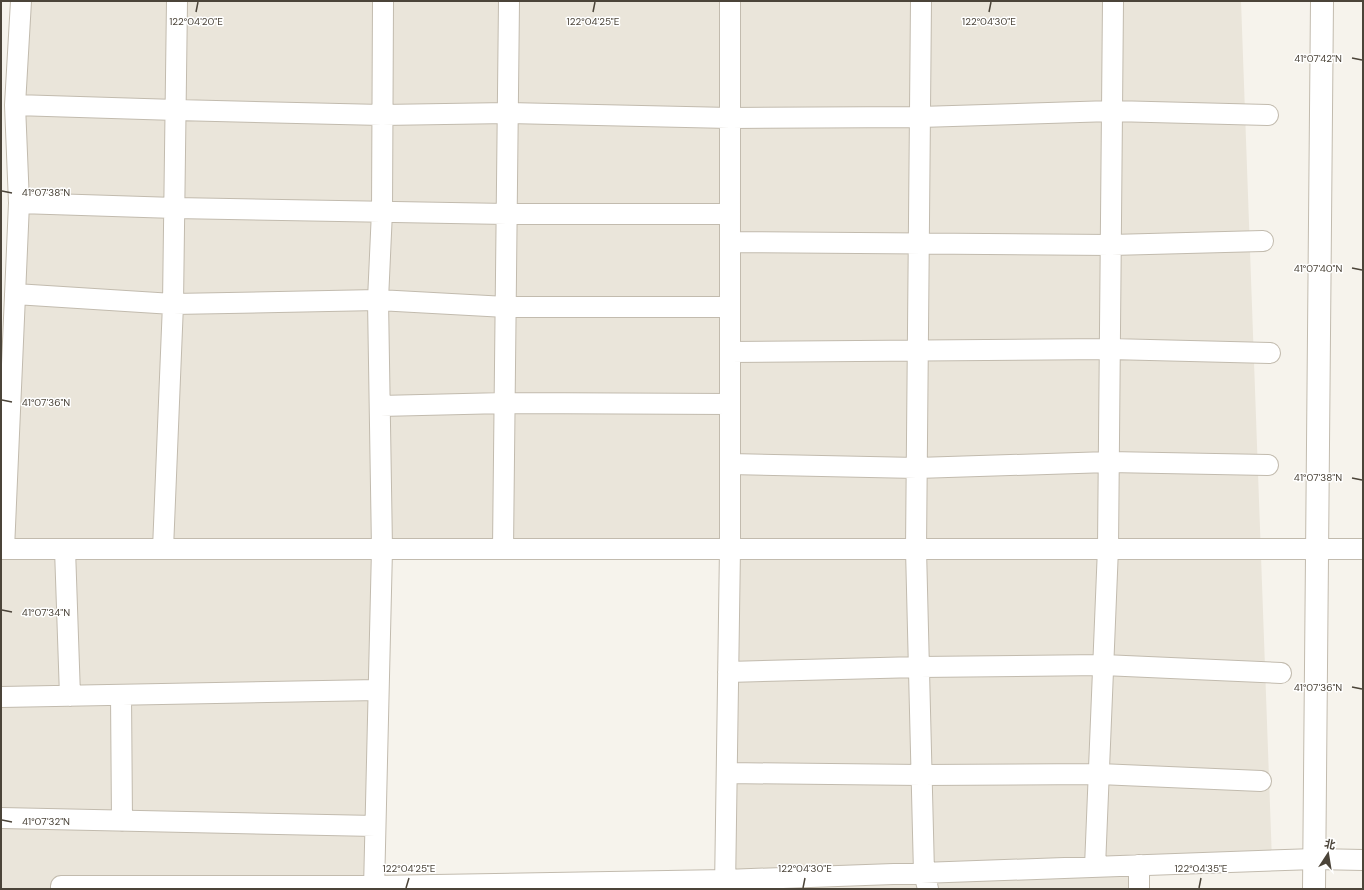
<svg xmlns="http://www.w3.org/2000/svg" width="1364" height="890" viewBox="0 0 1364 890" font-family="'DM Sans','Noto Sans SC',sans-serif">
	<style>
		.residential { fill: #eae5da }
		.lines { fill: none; stroke-linecap: round; stroke-linejoin: round }
		.minor-casing { stroke: #c2bbae; stroke-width: 22 }
		.tertiary-casing { stroke: #c2bbae; stroke-width: 24 }
		.minor { stroke: #fff; stroke-width: 20 }
		.tertiary { stroke: #fff; stroke-width: 22 }
		.ticks { fill: none; stroke: #4b4439; stroke-width: 1.5 }
		.ticks-label { font-size: 10px; text-anchor: middle; fill: #4b4439; stroke: #fff; stroke-width: 3; stroke-linejoin: round; paint-order: stroke }
	</style>
	<rect width="100%" height="100%" fill="#f6f3ec"/>
	<path class="residential" d="M19 1H1241L1272 861 1139 865V889H725L730 549H382L374 889H1V549Z"/>
	<g class="lines">
		<g class="minor-casing">
			<path id="minor" d="M177 1 173 304 378 300 506 307H730
				M921 1 916 549 924 873 928 889
				M15 105 176 110 382 115 508 113 730 118 920 117 1112 111 1268 115
				M19 203 175 208 507 214H730
				M730 242 1111 245 1263 241
				M15 294 173 304 163 549
				M730 352 1110 349 1270 353
				M380 406 505 403 730 404
				M730 464 917 468 1109 462 1268 465
				M1 549H1363
				M4 549 19 203 15 105 21 1
				M65 549 70 696
				M503 549 509 1
				M728 672 919 667 1103 665 1281 673
				M121 695 122 821
				M1 697 378 690
				M727 773 921 775 1099 774 1261 781
				M1 818 375 826
				M1095 867 1108 548 1113 1
				M61 889V886H374L725 880 1315 859 1363 860
				M374 889 382 549 378 300 382 211 383 1
				M725 889 730 548V1
				M1139 889V865"/>
		</g>
		<g class="tertiary-casing">
			<path id="tertiary" d="M1314 889 1322 1"/>
		</g>
		<use href="#minor" class="minor"/>
		<use href="#tertiary" class="tertiary"/>
	</g>
	<path class="ticks" d="M196 12 198 2M593 12 595 2M989 12 991 2M1352 58 1362 60M2 191 12 193M1352 268 1362 270M2 400 12 402M1352 478 1362 480M2 610 12 612M1352 687 1362 689M2 820 12 822M406 888 409 878M803 888 805 878M1199 888 1201 878"/>
	<g class="ticks-label">
		<text x="196" y="25">122°04'20"E</text>
		<text x="593" y="25">122°04'25"E</text>
		<text x="989" y="25">122°04'30"E</text>
		<text x="1318" y="62">41°07'42"N</text>
		<text x="46" y="196">41°07'38"N</text>
		<text x="1318" y="272">41°07'40"N</text>
		<text x="46" y="406">41°07'36"N</text>
		<text x="1318" y="481">41°07'38"N</text>
		<text x="46" y="616">41°07'34"N</text>
		<text x="1318" y="691">41°07'36"N</text>
		<text x="46" y="825">41°07'32"N</text>
		<text x="409" y="872">122°04'25"E</text>
		<text x="805" y="872">122°04'30"E</text>
		<text x="1201" y="872">122°04'35"E</text>
	</g>
	<rect width="1364" height="890" fill="none" stroke="#4b4439" stroke-width="4"/>
	<g transform="translate(1328 854) rotate(12)" stroke="#ffffff" stroke-width="3" paint-order="stroke">
	<path d="M0-3L7 15L0 10L-7 15Z" fill="#4b4439"/>
	<text y="-6" font-size="11" font-weight="bold" text-anchor="middle" fill="#4b4439">北</text>
	</g>
</svg>
